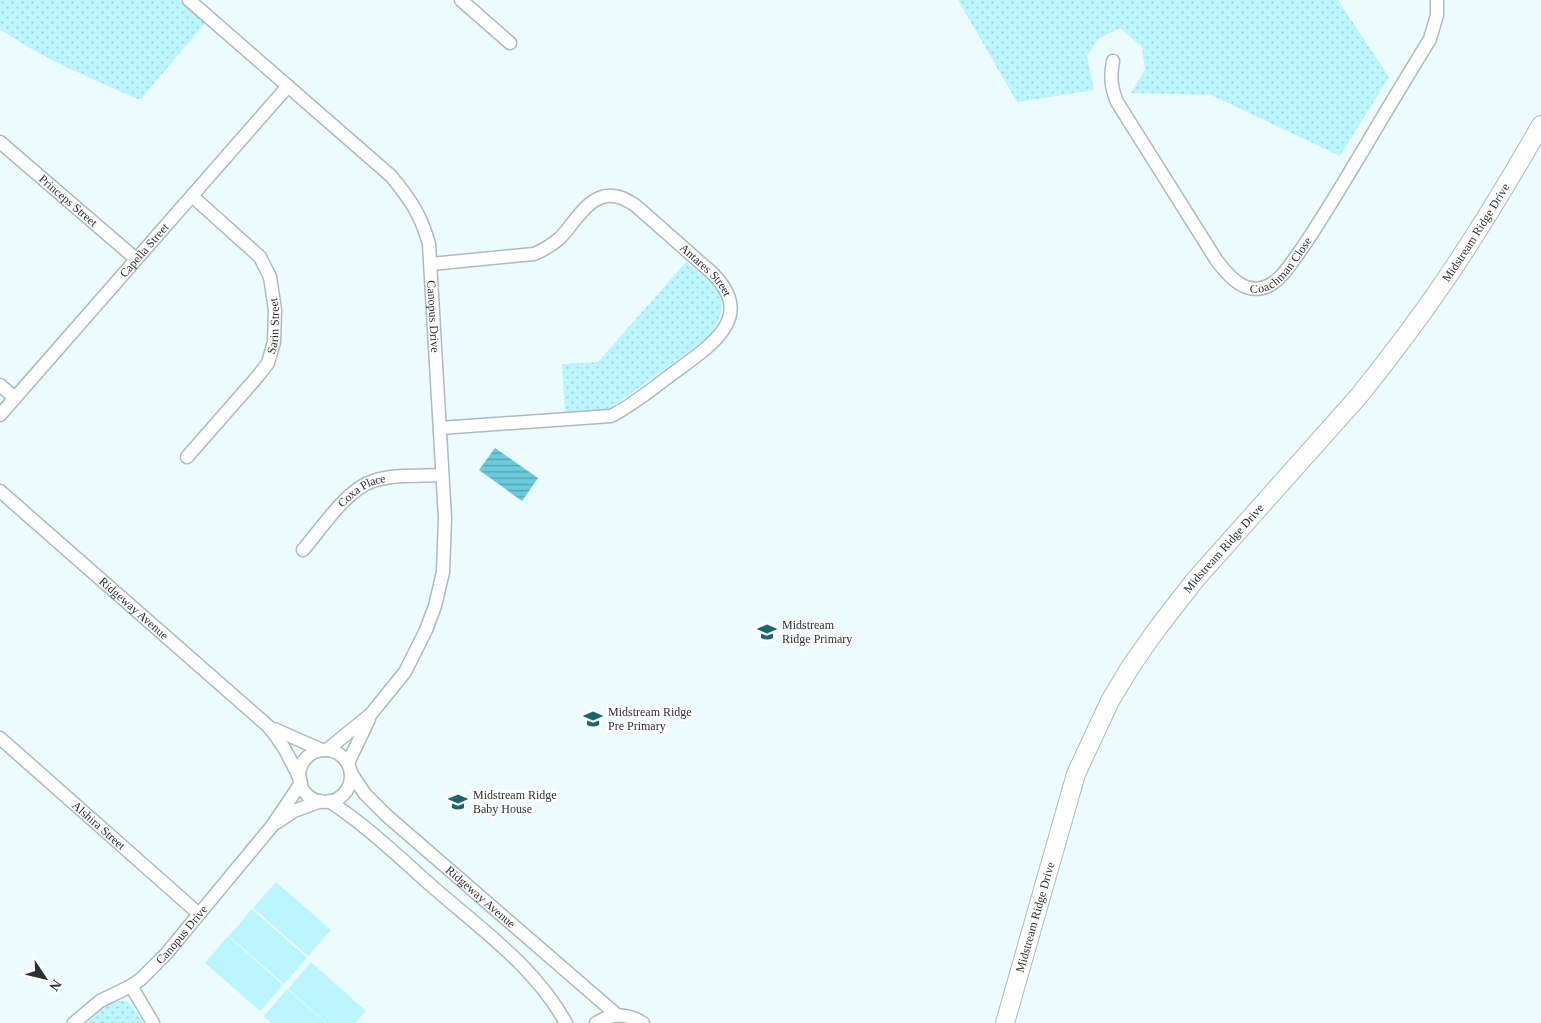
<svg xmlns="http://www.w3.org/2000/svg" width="1541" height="1023" viewBox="0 0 1541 1023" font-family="Georgia,serif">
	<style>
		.park { fill: url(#park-dots) }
		.pitch { fill: #bbf5ff }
		.water { fill: url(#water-rules) }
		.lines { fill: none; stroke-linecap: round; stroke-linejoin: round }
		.street-casing { stroke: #acbbbd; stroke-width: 15 }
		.secondary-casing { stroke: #acbbbd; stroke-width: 20 }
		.street { stroke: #fff; stroke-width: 12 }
		.secondary { stroke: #fff; stroke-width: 18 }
		.labels { text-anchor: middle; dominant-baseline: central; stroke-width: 5; stroke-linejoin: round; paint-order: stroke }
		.street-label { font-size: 12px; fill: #2b3031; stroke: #fff }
		.poi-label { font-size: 12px; fill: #2b3031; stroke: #fff; text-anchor: start }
	</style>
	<defs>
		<pattern id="park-dots" width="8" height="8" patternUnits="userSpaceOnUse" patternTransform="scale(1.25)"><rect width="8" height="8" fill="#bbf5ff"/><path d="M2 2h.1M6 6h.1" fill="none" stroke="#a1d2db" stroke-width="1.8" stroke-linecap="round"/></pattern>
		<pattern id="water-rules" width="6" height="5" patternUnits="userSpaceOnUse" patternTransform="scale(1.25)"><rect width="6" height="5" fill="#68cadb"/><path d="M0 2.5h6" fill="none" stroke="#56a4b2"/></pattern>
	</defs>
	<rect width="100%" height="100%" fill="#ecfcfe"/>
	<path class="park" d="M0 0H179L205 23 140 100C93 79 42 59 0 29Z
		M958 0H1338L1389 77 1340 156 1211 95 1131 93 1145 70 1142 47 1120 28 1099 38 1087 56 1094 90 1017 102Z
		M686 262C715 286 736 296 710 336L612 407 602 412 565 413 562 364 598 362Z
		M116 1001H126L133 1007 143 1023H87L104 1007Z"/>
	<path class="pitch" d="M276 882 331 930 308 956 253 908Z
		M252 909 307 958 284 984 229 936Z
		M228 936 283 985 260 1011 205 963Z
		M311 962 366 1011 355 1023H327L288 989Z
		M287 989 326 1023H272L264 1016Z"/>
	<path class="water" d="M495 448 538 478 522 501 479 470Z"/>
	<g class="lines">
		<g class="street-casing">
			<g id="street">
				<path id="s1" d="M189 0 391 176C410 199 421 215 429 244L445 518 443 572 435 606 426 630 405 672 371 714 327 750"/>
				<path d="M461 0 510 43"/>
				<path id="s2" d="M1113 61C1110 77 1111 87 1117 102L1217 261C1230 278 1247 297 1270 285 1282 278 1290 265 1298 254 1322 220 1343 183 1365 147 1386 111 1408 75 1430 39L1437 15V0"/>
				<path id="s3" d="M0 142 136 259"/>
				<path id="s4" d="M431 264 534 254C544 250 552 245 560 238 574 224 589 193 613 196 621 196 628 201 635 205L711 272C759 318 708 347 672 374 652 389 633 405 611 416L440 428"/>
				<path d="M0 385 15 398"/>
				<path id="s5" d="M0 415 288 86"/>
				<path id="s6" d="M187 457 258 376 268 363 274 342 275 310 270 277 260 257 192 196"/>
				<path id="s7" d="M0 491 268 726C283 743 290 759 300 779"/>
				<path id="s8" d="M303 550C321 529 347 489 373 481 394 474 420 476 442 475"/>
				<path d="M274 729 322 750"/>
				<path id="s9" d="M0 738 199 914"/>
				<circle cx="325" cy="776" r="26"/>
				<path d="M348 763 369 719"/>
				<path id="s10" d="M351 773 365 794 386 815 617 1015"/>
				<path d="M329 801C367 826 400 858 434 888 481 929 535 967 566 1023"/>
				<path d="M276 823 294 811 321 801"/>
				<path d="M131 986 153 1023"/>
				<path id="s11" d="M74 1023 100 1001 131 986 141 979 166 954 272 826 301 783"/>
				<path d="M596 1023C612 1013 627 1013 643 1023"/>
			</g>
		</g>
		<g class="secondary-casing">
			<g id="secondary">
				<path id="s12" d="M1005 1023 1076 774 1110 701 1131 666 1157 629 1195 580 1358 397C1396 350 1433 300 1466 249 1492 209 1517 167 1541 125"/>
			</g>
		</g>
		<use href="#street" class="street"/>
		<use href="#secondary" class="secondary"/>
	</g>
	<defs>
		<g id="school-bare" transform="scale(1.5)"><path d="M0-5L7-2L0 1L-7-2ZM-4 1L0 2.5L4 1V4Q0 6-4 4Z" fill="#1a6570" stroke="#fff" stroke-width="2.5" paint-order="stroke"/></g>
	</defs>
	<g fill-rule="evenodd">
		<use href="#school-bare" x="767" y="632"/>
		<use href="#school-bare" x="593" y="719"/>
		<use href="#school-bare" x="458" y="802"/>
	</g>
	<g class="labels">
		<g class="street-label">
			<text stroke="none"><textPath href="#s3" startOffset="90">Princeps Street</textPath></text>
			<text stroke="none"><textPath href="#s12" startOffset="935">Midstream Ridge Drive</textPath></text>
			<text stroke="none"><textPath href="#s5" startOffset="219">Capella Street</textPath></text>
			<text stroke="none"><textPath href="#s2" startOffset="314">Coachman Close</textPath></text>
			<text stroke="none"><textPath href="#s4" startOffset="325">Antares Street</textPath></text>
			<text stroke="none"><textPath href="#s1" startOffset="419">Canopus Drive</textPath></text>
			<text stroke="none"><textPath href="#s6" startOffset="162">Sarin Street</textPath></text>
			<text stroke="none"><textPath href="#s8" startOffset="85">Coxa Place</textPath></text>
			<text stroke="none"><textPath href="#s12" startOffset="530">Midstream Ridge Drive</textPath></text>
			<text stroke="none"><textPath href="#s7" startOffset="178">Ridgeway Avenue</textPath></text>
			<text stroke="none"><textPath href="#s9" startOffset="132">Alshira Street</textPath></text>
			<text stroke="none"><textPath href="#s10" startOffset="180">Ridgeway Avenue</textPath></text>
			<text stroke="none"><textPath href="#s12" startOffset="110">Midstream Ridge Drive</textPath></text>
			<text stroke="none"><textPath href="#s11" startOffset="141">Canopus Drive</textPath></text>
		</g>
		<g class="poi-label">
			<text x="782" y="625">Midstream<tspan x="782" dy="14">Ridge Primary</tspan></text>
			<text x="608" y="712">Midstream Ridge<tspan x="608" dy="14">Pre Primary</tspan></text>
			<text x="473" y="795">Midstream Ridge<tspan x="473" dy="14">Baby House</tspan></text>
		</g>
	</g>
	<g transform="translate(45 978) rotate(125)" stroke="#ffffff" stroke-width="4" paint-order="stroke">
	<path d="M0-4L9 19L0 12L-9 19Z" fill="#2b3031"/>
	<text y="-8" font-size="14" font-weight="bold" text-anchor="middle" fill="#2b3031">N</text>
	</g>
</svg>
